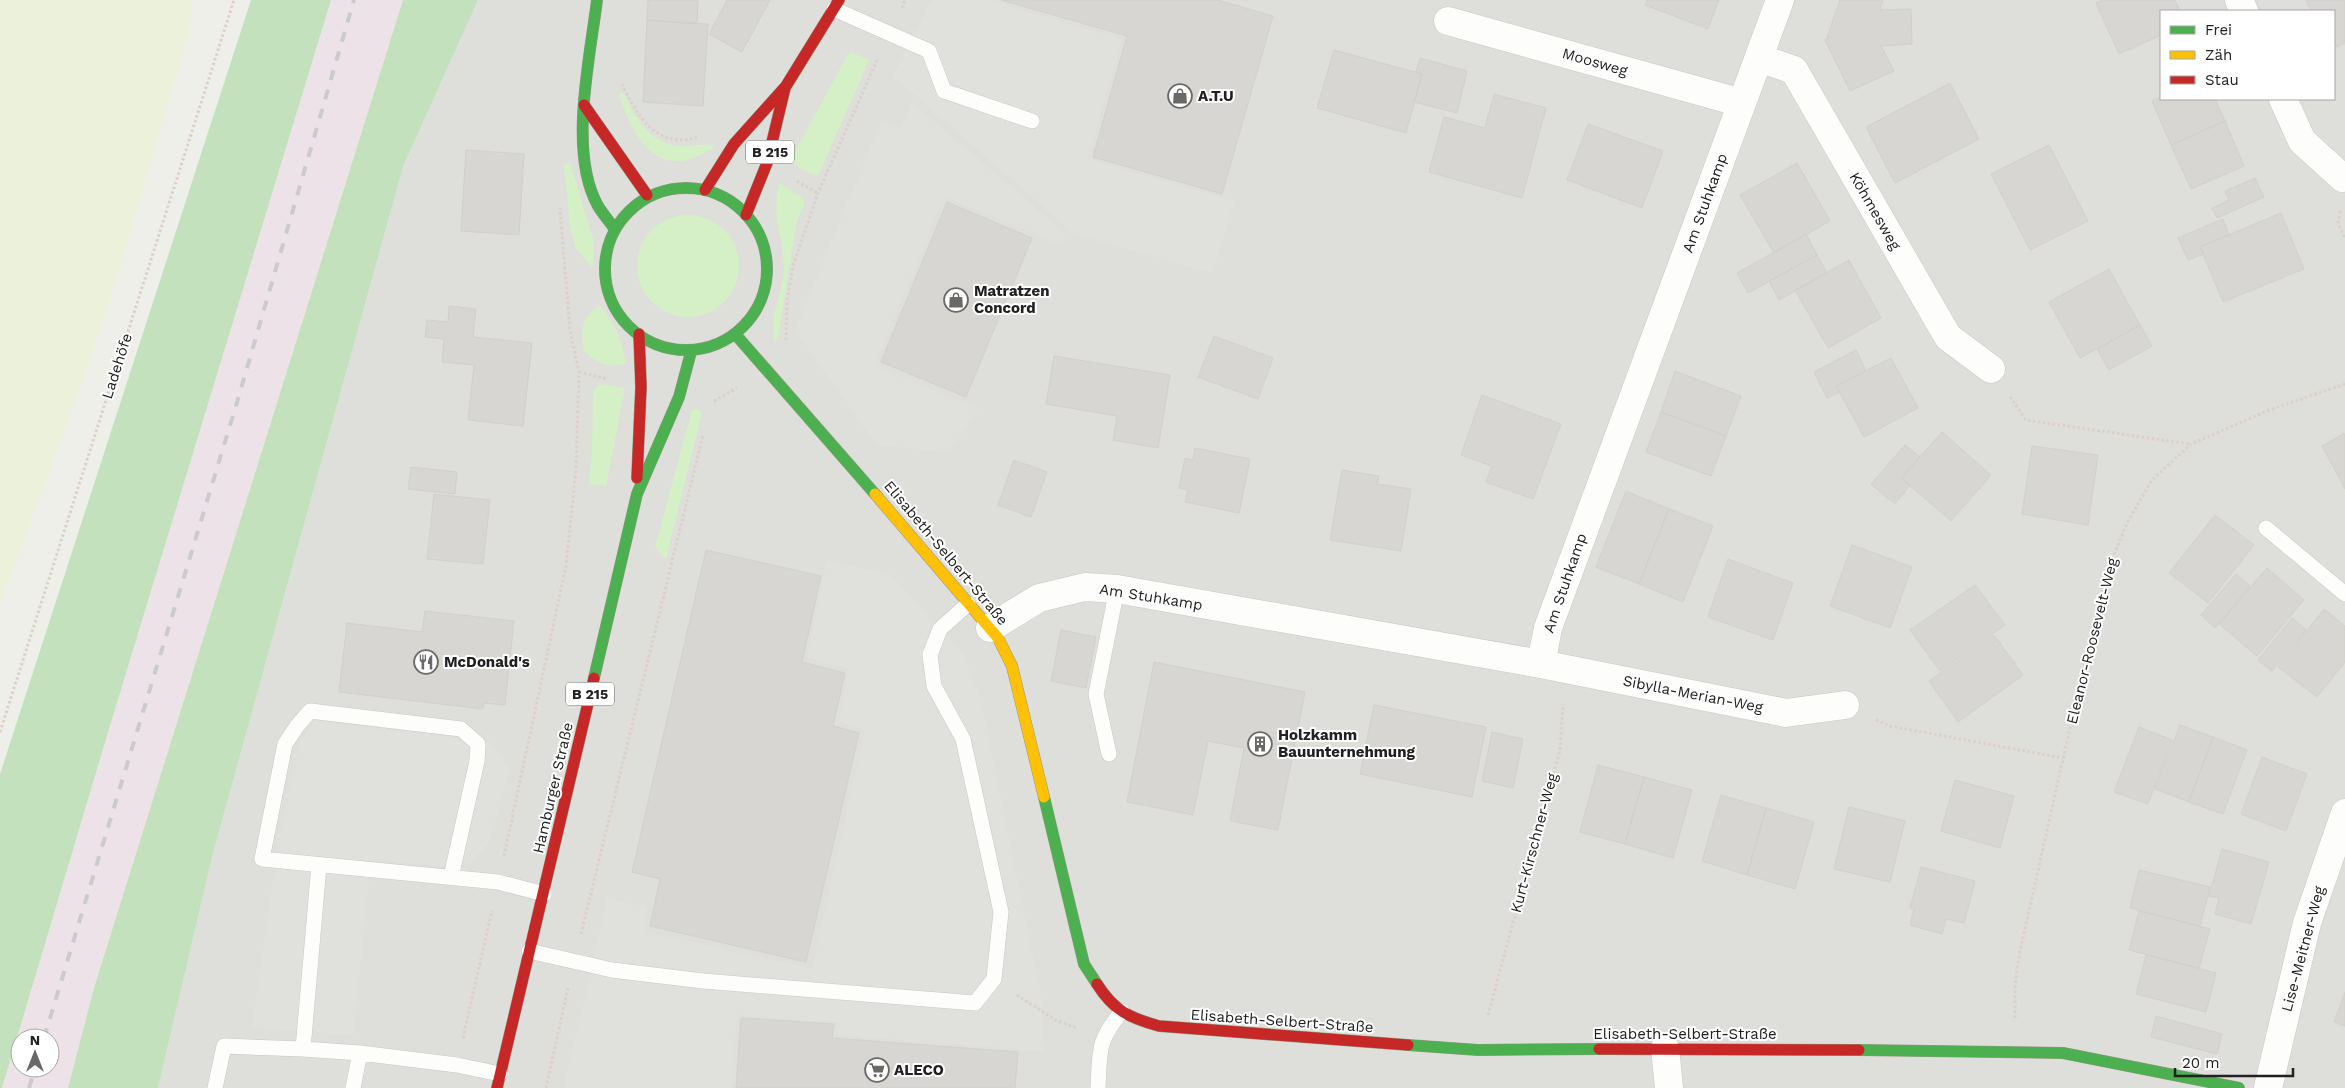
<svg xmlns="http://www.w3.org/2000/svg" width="2345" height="1088" viewBox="0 0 2345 1088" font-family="'Work Sans',sans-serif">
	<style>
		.residential { fill: #dededb; fill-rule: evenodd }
		.industrial { fill: #ede2e7; fill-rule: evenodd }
		.farmland { fill: #ecf1dc }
		.grass { fill: #d5f0c6 }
		.forest { fill: #c3e1bd }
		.parking { fill: #e0e0dd }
		.building { fill: #d7d6d2; stroke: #d2d0cb }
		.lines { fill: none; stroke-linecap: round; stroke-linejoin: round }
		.lane-casing { stroke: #c8c8c6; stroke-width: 16 }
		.street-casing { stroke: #c8c8c6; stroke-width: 29 }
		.fast-casing { stroke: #949b80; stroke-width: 12 }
		.slow-casing { stroke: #949b80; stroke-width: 12 }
		.jam-casing { stroke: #949b80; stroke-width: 12 }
		.path { stroke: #dcd0ca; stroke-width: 3; stroke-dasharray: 2.5 2.5; stroke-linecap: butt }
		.lane { stroke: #fdfdfc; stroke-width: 15 }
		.street { stroke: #fdfdfc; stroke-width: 28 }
		.fast { stroke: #4caf50; stroke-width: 11 }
		.slow { stroke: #ffc107; stroke-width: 11 }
		.jam { stroke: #c62828; stroke-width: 11 }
		.rail { stroke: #cbcbcb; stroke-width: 4; stroke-dasharray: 10 10; stroke-linecap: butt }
		.labels { text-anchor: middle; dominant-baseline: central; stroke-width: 4; stroke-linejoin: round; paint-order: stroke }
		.shield { fill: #fff; stroke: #646464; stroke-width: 1 }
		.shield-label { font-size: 14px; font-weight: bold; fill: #212121 }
		.street-label { font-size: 15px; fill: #212121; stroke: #fff }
		.poi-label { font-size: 15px; font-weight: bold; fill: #212121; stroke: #fff; text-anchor: start }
	</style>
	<rect width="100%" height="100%" fill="#efefea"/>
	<path class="residential" d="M478 0H2345V1088H158L213 853 403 167ZM2161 11H2334V99H2161Z"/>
	<path class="industrial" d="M331 0H403L94 988 68 1088H2L109 729ZM20 1038H50V1068H20Z"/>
	<path class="farmland" d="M0 0H192L190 29 113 291 85 375 0 605Z"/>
	<path class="grass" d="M851 52 869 60 819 174 814 176 790 161 848 54Z
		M624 93C634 117 650 144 680 146 693 147 703 142 715 146 663 185 633 142 619 94Z
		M570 163 594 242 593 268 576 249 570 228 564 165Z
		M779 183 803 198 804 204 796 224 778 339 775 343C767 315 784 294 784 267 783 235 771 216 779 183Z
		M637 266a51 51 0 1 1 102 0a51 51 0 1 1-102 0Z
		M599 305C614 321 623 342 626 363 607 370 598 362 583 351 582 329 580 319 599 305Z
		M601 384 625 388 606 486 589 484 592 453 593 393 597 386Z
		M697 409 702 413 666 560 655 547 692 410Z"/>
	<path class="forest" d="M251 0H331L109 729 2 1088H0V774Z
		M403 0H478L403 167 213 853 158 1088H68L94 988Z"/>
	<path class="parking" d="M932 0H988L1122 39 1088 159 1234 201 1213 273 1075 234 893 76Z
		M912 103 1066 234 1061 245 944 196 875 366 978 409 949 452 877 445 795 330 882 120 900 128Z
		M827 561 889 574 963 653 981 701 1041 996 1044 1051 838 1035 839 1022 737 1015 731 1088H564L607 899 646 907V932L812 969 865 730 839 721 849 669 807 658Z
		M314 721 489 742 510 769 488 844 464 869 371 859 353 1035 252 1027 278 847 299 744Z"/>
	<path class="building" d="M648 0H698L697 24 647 20Z
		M727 0H770L742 52 709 34Z
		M1001 0H1218L1273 16 1222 194 1093 157 1127 36Z
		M1647 0H1719L1708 29 1645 5Z
		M1840 0H1883L1880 10 1911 9 1912 44 1881 46 1894 71 1850 91 1825 40 1830 37H1827Z
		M2104 0H2175L2180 11H2161V35L2119 54 2096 3Z
		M2306 0H2345V43L2337 47 2334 40V11H2311Z
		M647 20 708 24 703 106 643 102Z
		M1334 50 1422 74 1406 133 1317 108Z
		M1420 58 1467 71 1457 113 1414 102 1422 74 1416 72Z
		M1950 83 1979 139 1895 183 1866 127Z
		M1494 94 1546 108 1522 198 1429 172 1444 117 1485 128Z
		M2161 97V99H2215L2225 121 2171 145 2152 101Z
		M2225 121 2244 166 2191 189 2171 145Z
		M1588 124 1663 151 1642 208 1567 180Z
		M2049 145 2088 221 2030 250 1991 174Z
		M466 150 524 154 519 235 461 231Z
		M1797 163 1830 221 1774 253 1740 195Z
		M2255 178 2264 197 2217 218 2212 208 2229 200 2225 191Z
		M947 202 1032 238 966 397 881 362Z
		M2281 213 2304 269 2223 302 2200 247Z
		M2223 219 2229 235 2200 247 2204 254 2188 260 2178 238Z
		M1806 234 1817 255 1748 293 1737 273Z
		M1817 255 1827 273 1779 300 1769 281Z
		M1849 260 1881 318 1828 348 1795 290Z
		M2109 269 2140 325 2080 358 2049 302Z
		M449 306 476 309 473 337 532 343 523 426 468 420 474 365 442 362 444 339 425 337 427 320 448 322Z
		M2140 325 2152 346 2109 370 2097 349Z
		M1214 336 1273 358 1258 399 1198 377Z
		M1856 350 1866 371 1836 386 1840 392 1827 398 1814 372Z
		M1054 356 1170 375 1158 448 1113 440 1117 416 1046 404Z
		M1891 358 1918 408 1864 437 1836 386Z
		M1675 371 1741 396 1726 436 1661 412Z
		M1482 395 1561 424 1533 499 1486 482 1492 466 1461 455Z
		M1661 412 1726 436 1711 476 1646 452Z
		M1942 432 1991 475 1951 521 1901 478Z
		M2345 433V489L2322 446Z
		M1905 445 1920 457 1901 478 1910 485 1895 504 1871 484Z
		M2032 446 2098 455 2088 525 2022 514Z
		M1195 448 1250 459 1239 513 1185 502 1188 490 1179 488 1185 458 1193 460Z
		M1014 460 1047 472 1031 517 998 505Z
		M411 467 457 472 455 494 408 489Z
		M1342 470 1379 476 1377 484 1411 489 1401 551 1330 540Z
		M1626 491 1669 509 1639 584 1596 567Z
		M434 494 490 500 483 564 427 559Z
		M1669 509 1713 526 1683 602 1639 584Z
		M2215 515 2254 545 2208 603 2169 573Z
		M1852 545 1912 567 1890 628 1830 606Z
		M706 550 821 576 802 662 845 673 833 726 859 733 806 962 650 926 660 879 632 872Z
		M1728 559 1793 583 1773 640 1708 617Z
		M2267 568 2304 600 2257 656 2219 624Z
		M2236 574 2250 586 2215 628 2201 615Z
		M1975 585 2005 625 1940 671 1910 630Z
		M2324 609 2345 626V662L2317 697 2278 667Z
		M425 611 514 621 505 705 484 703 483 709 339 692 347 623 422 632Z
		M2292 618 2306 630 2272 671 2258 660Z
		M1061 630 1096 637 1086 688 1051 681Z
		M1994 635 2023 675 1958 722 1929 681Z
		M1154 662 1305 692 1278 830 1230 821 1244 748 1208 741 1193 815 1127 802Z
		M1374 705 1486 727 1472 797 1360 774Z
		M2180 725 2213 737 2189 802 2155 789Z
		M2139 727 2172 740 2148 804 2114 792Z
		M1492 732 1523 739 1513 788 1482 781Z
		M2213 737 2247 750 2223 814 2189 802Z
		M2262 757 2307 774 2286 831 2241 814Z
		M1598 765 1644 777 1625 844 1580 832Z
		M1644 777 1692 790 1673 858 1625 844Z
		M1955 780 2014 796 2000 848 1941 831Z
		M1721 795 1766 808 1747 875 1702 861Z
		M1849 807 1905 821 1890 882 1834 869Z
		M1766 808 1814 822 1795 889 1747 875Z
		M2222 849 2269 862 2251 924 2215 914 2219 898 2209 896Z
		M1921 867 1975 881 1964 923 1946 919 1942 934 1910 925 1914 909 1910 908Z
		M2139 870 2210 887 2200 926 2130 908Z
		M2139 911 2210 929 2199 968 2129 950Z
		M2146 955 2216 973 2206 1012 2136 994Z
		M2345 992V1026L2334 1022Z
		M2156 1016 2222 1034 2217 1054 2151 1037Z
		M741 1018 834 1024 832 1038 1018 1052 1015 1088H736Z"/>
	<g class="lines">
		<g class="lane-casing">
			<path id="lane" d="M834 9 929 51 944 91 1032 121
				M2266 528 2345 594
				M1109 754 1096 694 1117 589
				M319 865 303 1049 360 1053
				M451 877 477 761 478 744 461 729 310 711 297 726 285 744 262 859 498 882 544 894
				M529 951 612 970 703 981 975 1003 994 979 1001 912 963 739 934 686 930 655 940 629 968 604
				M215 1088 224 1046 303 1049
				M353 1088 360 1053 457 1065 500 1074
				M1098 1088C1100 1049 1097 1042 1122 1011"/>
		</g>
		<g class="street-casing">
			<path id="street" d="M2239 0 2244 11
				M1448 21 1742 103
				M1759 58 1794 70 1948 337 1991 369
				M2283 99 2302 141 2343 178
				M990 628 1039 598 1085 587 1117 589 1541 664 1548 628 1780 0
				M1541 664 1786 713 1845 705
				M1665 1048 1669 1088
				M2268 1088 2307 923 2345 813"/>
		</g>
		<g class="fast-casing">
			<path id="fast" d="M597 0C590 58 568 153 598 206 603 214 609 221 614 228
				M605 269a81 81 0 1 1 162 0a81 81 0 1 1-162 0Z
				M736 335 875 494
				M594 678 637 494 679 397 691 352
				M1044 797 1084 964 1097 984
				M1408 1045 1478 1050 1599 1049
				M1859 1050 2063 1053 2239 1088"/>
		</g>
		<g class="slow-casing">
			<path id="slow" d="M875 494 998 638 1012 666 1044 797"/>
		</g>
		<g class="jam-casing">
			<path id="jam" d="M584 105 647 195
				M705 190 734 144 786 86 839 0
				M746 215 767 163 785 88
				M637 478 641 387 639 334
				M1097 984C1114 1011 1130 1018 1159 1026L1408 1045
				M1599 1049 1859 1050
				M497 1088 594 678"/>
		</g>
		<path class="path" d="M902 8 905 0
			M622 84C637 116 657 150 698 137
			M797 181 818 193
			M2340 211 2338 223 2345 239
			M786 340 787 302 793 266 818 193 878 58
			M579 372 607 379
			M2010 397 2026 420 2190 444
			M714 401 737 388
			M1876 720 1890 726 2063 758
			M0 732 234 0
			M504 856 566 566 576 469 579 372 570 330 560 208
			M581 934 703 435
			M1017 995 1055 1020 1077 1028
			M1488 1015 1560 750 1563 704
			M2015 1018V983L2020 951 2091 634 2113 557 2128 521 2152 480 2191 444 2269 410 2345 384
			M463 1038 492 910
			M546 1088 568 988"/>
		<use href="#lane" class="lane"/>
		<use href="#street" class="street"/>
		<use href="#fast" class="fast"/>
		<use href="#slow" class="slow"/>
		<use href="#jam" class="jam"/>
		<path class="rail" d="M44 1038 238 399 354 0
			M29 1088 35 1068"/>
	</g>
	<defs>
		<g id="shop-ring" transform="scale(1.25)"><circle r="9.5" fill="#fff" stroke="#696967" stroke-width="1.5"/><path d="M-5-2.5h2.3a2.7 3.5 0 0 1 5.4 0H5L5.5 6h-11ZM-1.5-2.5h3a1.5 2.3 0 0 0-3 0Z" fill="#696967"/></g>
		<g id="restaurant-ring" transform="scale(1.25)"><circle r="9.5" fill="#fff" stroke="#696967" stroke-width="1.5"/><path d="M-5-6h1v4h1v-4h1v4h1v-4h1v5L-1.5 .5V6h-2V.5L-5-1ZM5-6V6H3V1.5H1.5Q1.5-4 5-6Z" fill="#696967"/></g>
		<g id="building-ring" transform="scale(1.25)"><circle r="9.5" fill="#fff" stroke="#696967" stroke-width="1.5"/><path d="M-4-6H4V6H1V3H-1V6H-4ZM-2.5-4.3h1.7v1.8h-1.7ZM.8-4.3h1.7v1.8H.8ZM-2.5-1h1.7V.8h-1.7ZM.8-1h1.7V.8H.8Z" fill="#696967"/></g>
		<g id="supermarket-ring" transform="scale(1.25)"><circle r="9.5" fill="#fff" stroke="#696967" stroke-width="1.5"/><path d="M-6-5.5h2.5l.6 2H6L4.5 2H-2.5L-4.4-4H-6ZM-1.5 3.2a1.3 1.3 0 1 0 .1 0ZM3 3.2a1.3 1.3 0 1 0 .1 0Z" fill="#696967"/></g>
	</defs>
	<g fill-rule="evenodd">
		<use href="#shop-ring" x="1180" y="96"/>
		<use href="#shop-ring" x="956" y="300"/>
		<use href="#restaurant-ring" x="426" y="662"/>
		<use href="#building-ring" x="1260" y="744"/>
		<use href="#supermarket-ring" x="877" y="1070"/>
	</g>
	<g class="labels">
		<g class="shield">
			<rect x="746" y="140.5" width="48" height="23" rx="4"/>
			<rect x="566" y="682.5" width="48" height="23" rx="4"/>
		</g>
		<g class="shield-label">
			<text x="770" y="152">B 215</text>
			<text x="590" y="694">B 215</text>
		</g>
		<g class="street-label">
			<text transform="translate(1595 62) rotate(16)">Moosweg</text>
			<text transform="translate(1705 203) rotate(-70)">Am Stuhkamp</text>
			<text transform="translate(1875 211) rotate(60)">Köhmesweg</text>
			<text transform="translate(117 366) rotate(-72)">Ladehöfe</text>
			<text transform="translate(946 553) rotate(50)">Elisabeth-Selbert-Straße</text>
			<text transform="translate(1565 583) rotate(-71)">Am Stuhkamp</text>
			<text transform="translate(1151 597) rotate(9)">Am Stuhkamp</text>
			<text transform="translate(2092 641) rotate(-76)">Eleanor-Roosevelt-Weg</text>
			<text transform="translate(1693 694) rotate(11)">Sibylla-Merian-Weg</text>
			<text transform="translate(553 788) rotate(-77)">Hamburger Straße</text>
			<text transform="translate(1534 843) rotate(-75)">Kurt-Kirschner-Weg</text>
			<text transform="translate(2303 949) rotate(-75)">Lise-Meitner-Weg</text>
			<text transform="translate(1282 1021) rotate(4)">Elisabeth-Selbert-Straße</text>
			<text x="1685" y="1034">Elisabeth-Selbert-Straße</text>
		</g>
		<g class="poi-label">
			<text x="1198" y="96">A.T.U</text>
			<text x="974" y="291">Matratzen<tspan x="974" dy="17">Concord</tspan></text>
			<text x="444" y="662">McDonald's</text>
			<text x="1278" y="735">Holzkamm<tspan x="1278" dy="17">Bauunternehmung</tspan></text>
			<text x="894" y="1070">ALECO</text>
		</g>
	</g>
	<rect x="2160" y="10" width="175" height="90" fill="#ffffff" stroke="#a6a6a6"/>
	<rect x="2170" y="26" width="25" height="8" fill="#4caf50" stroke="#a6a6a6"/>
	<text x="2205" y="35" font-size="15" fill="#212121">Frei</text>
	<rect x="2170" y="51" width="25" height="8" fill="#ffc107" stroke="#a6a6a6"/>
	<text x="2205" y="60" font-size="15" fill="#212121">Zäh</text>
	<rect x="2170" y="76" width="25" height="8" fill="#c62828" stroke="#a6a6a6"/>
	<text x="2205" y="85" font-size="15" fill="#212121">Stau</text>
	<g transform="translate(35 1053)"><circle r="24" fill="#ffffff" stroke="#a6a6a6"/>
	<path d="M0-4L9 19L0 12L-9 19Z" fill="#696967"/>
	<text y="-8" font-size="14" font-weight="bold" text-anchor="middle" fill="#212121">N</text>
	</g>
	<path d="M2175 1068v8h118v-8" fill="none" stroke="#212121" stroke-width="2.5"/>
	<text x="2182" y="1068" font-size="15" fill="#212121" stroke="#ffffff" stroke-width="4" paint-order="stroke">20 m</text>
</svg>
